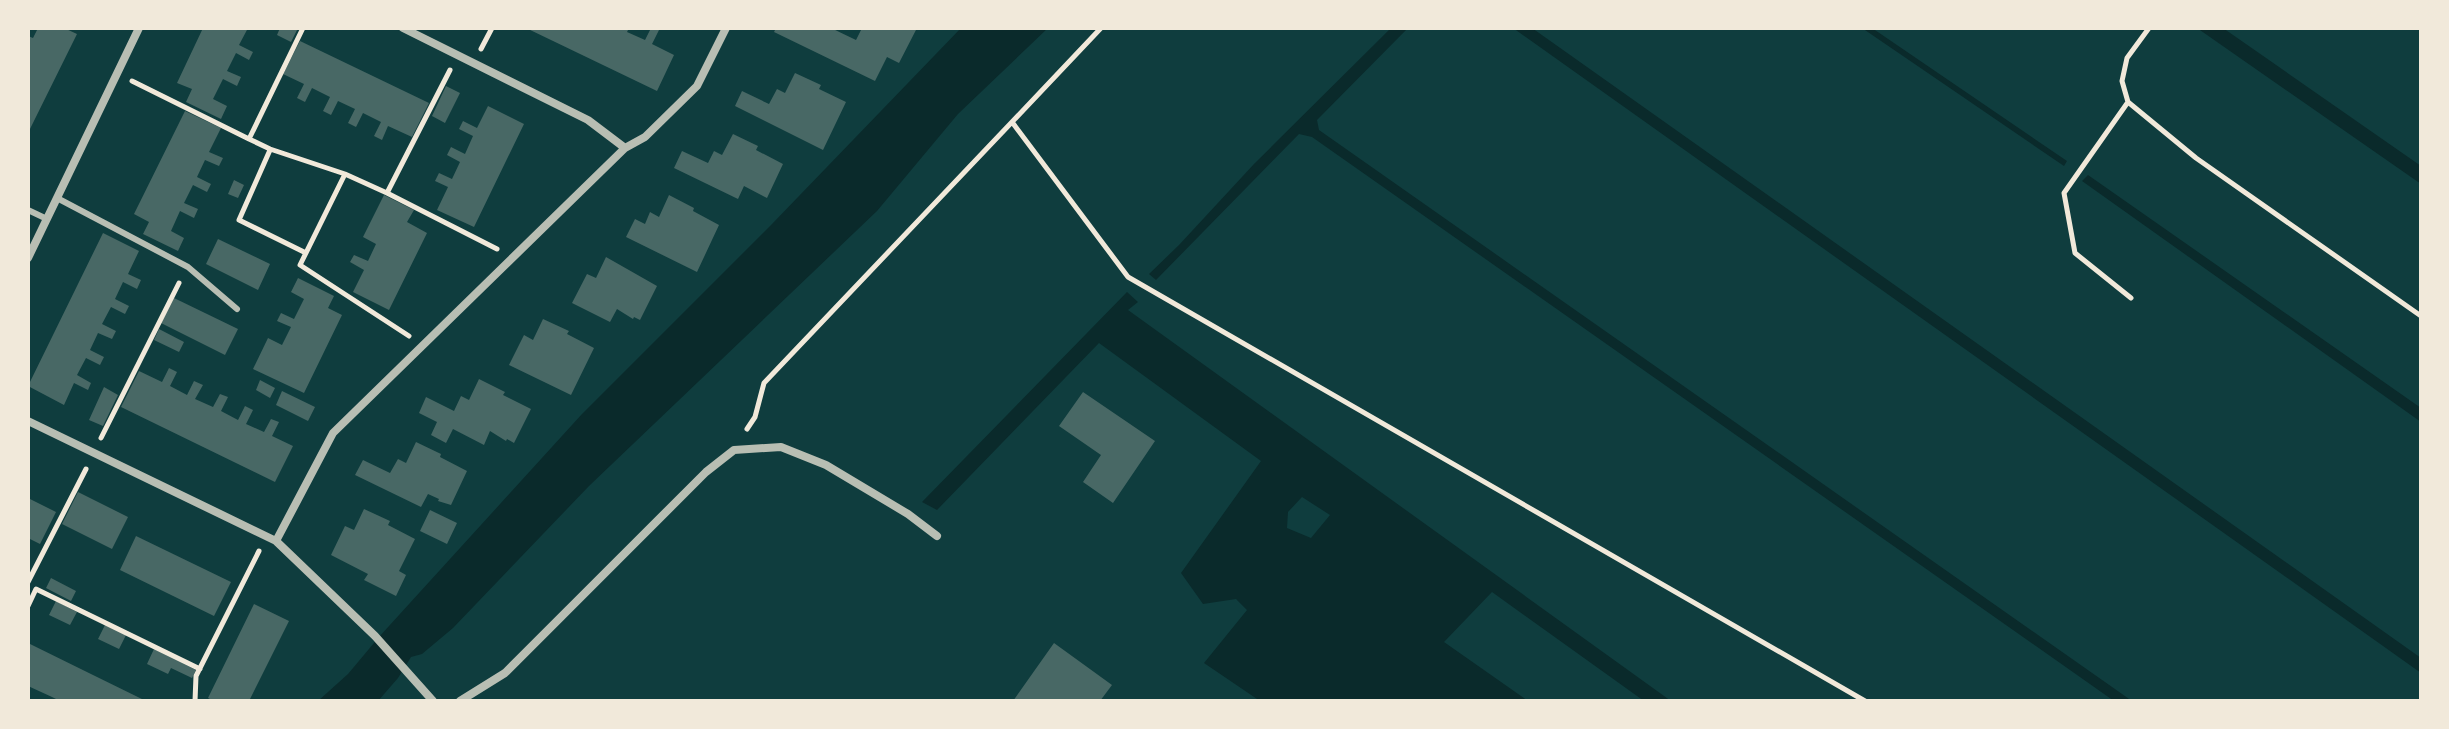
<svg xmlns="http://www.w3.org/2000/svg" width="2449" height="729" viewBox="0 0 2449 729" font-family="Merriweather,serif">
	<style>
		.water { fill: #0a2a2b; fill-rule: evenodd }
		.building { fill: #486865 }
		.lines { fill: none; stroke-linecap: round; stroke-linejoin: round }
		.path { stroke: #f1e9da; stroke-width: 5 }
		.service { stroke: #b8beb3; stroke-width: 6 }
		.minor { stroke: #b8beb3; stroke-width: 8 }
	</style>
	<rect width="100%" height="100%" fill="#0f3d3e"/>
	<path class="water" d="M961 28H1048L958 114 877 211 589 486 453 628 422 654 411 657 398 678 378 701H318L348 674 379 637 582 414 772 224Z
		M1391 28H1408L1317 120 1319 130 2132 701H2114L1312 137 1299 134 1156 280 1149 274 1179 245 1254 164Z
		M1513 28H1532L2421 658V673Z
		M1862 28H1872L2067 161 2064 166Z
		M2197 28H2223L2421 166V184Z
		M2088 175 2421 408V422L2082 181Z
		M1127 292 1138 302 1128 310 1671 701H1644L1492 592 1444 642 1528 701H1260L1204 663 1247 610 1236 599 1203 604 1181 573 1261 461 1099 343 937 510 922 502ZM1302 497 1330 515 1311 538 1287 528 1288 512Z"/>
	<path class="building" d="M38 28H64L77 34 28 133V36L33 38Z
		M203 28H248L239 45 253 52 249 60 236 53 227 71 241 77 237 86 223 79 213 99 227 106 221 119 186 102 192 89 177 83Z
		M280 28H298L291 42 277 35Z
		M526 28H629L627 32 645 40 651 28H654L659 30 652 44 674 55 657 91Z
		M776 28H831L856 40 862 28 867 30 868 28H917L899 63 887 57 875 81 774 32Z
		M300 41 429 103 412 137 388 126 382 140 374 136 381 122 363 113 356 127 348 123 355 109 338 101 331 115 323 111 330 97 312 88 305 102 297 98 304 84 283 74Z
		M795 73 821 85 819 89 846 102 823 150 735 106 742 91 769 104 777 89 785 93Z
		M446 86 460 93 445 123 432 116Z
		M488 106 524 124 474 227 437 210 448 187 435 181 439 173 452 179 460 162 447 155 451 147 465 154 473 136 459 129 463 121 477 128Z
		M185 111 221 128 209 152 223 158 219 166 205 160 197 177 211 184 207 192 193 185 184 203 198 209 194 218 180 211 171 231 184 238 178 251 143 234 149 222 134 214Z
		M733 134 758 146 756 150 783 164 767 198 744 186 738 199 674 168 682 151 708 163 714 151 722 155Z
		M234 180 244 185 238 198 228 194Z
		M384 195 414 210 407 222 427 233 389 310 353 292 364 270 350 262 354 255 368 261 376 244 363 237Z
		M669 195 694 208 693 211 719 225 697 272 626 237 635 219 645 224 650 212 659 217Z
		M103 233 139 251 128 274 141 280 137 289 123 282 115 299 129 306 125 314 111 307 102 324 116 331 112 339 98 333 90 350 104 357 100 365 86 358 77 375 91 383 88 390 74 383 64 405 28 386Z
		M218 239 270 264 258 290 206 264Z
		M606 257 657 286 640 320 634 317 633 319 617 309 610 322 572 303 587 274 596 278Z
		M298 278 334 296 328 308 342 315 304 393 253 369 268 338 282 345 291 327 277 321 281 313 294 319 304 299 291 292Z
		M174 298 238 329 225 355 161 323Z
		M543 319 569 331 567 334 594 348 571 395 509 365 524 335 533 340Z
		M159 329 184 342 179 352 154 340Z
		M169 368 177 372 170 386 187 395 194 381 203 385 195 399 213 407 220 394 228 397 221 411 238 420 245 406 253 410 246 424 264 432 271 419 279 422 272 436 293 446 275 482 121 407 139 371 162 382Z
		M479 379 505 392 503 395 531 409 514 443 507 439 506 441 490 431 484 445 453 429 446 443 431 435 437 422 419 413 426 397 454 411 461 396 469 400Z
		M260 380 275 388 270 398 256 390Z
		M104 387 118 395 103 426 89 420Z
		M282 391 315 407 308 421 276 405Z
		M1083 392 1155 441 1113 503 1083 482 1101 455 1059 426Z
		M416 442 441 454 440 457 467 471 451 505 438 501 439 499 428 494 421 507 355 475 363 460 390 473 398 459 406 463Z
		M78 492 128 517 112 549 62 524Z
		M28 498 56 512 40 544 28 538Z
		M364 509 390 521 388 525 415 539 399 571 406 575 396 596 364 580 368 574 331 555 345 526 354 530Z
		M430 510 457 523 447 544 420 531Z
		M136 536 231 582 214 616 120 570Z
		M51 578 76 591 71 601 46 588Z
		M56 601 77 612 70 625 49 615Z
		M254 604 289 621 249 701H214L208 698Z
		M105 625 126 635 119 649 98 639Z
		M28 643 93 675 146 701H60L52 697 28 686Z
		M1054 643 1112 685 1100 701H1013Z
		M154 649 196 670 192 678 171 668 168 674 147 664Z"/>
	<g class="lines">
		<path class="path" d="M2149 28 2127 58 2122 81 2128 102 2196 158 2421 316
			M481 49 492 28
			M132 81 249 139 303 28
			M2128 102 2064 193 2075 253 2131 298
			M1012 122 1101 28
			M249 139 270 149 345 174 387 193 450 70
			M270 150 239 220 306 253
			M345 174 300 265 409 336
			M387 193 497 249
			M747 429 755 417 764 383 1012 122 1128 277 1865 701
			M101 438 179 283
			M28 582 86 469
			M28 606 36 589 200 669
			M195 701 196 676 259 551"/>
		<path class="service" d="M57 198 188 267 237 309
			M28 210 47 219"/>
		<path class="minor" d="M403 28 588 120 625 148
			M28 258 139 28
			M28 421 276 541 375 636 433 701
			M276 541 333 433 625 148 645 137 697 86 726 28
			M460 701 505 673 706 472 734 450 781 447 826 465 908 514 937 536"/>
	</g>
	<rect width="2449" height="729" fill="none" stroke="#f1e9da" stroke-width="60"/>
</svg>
